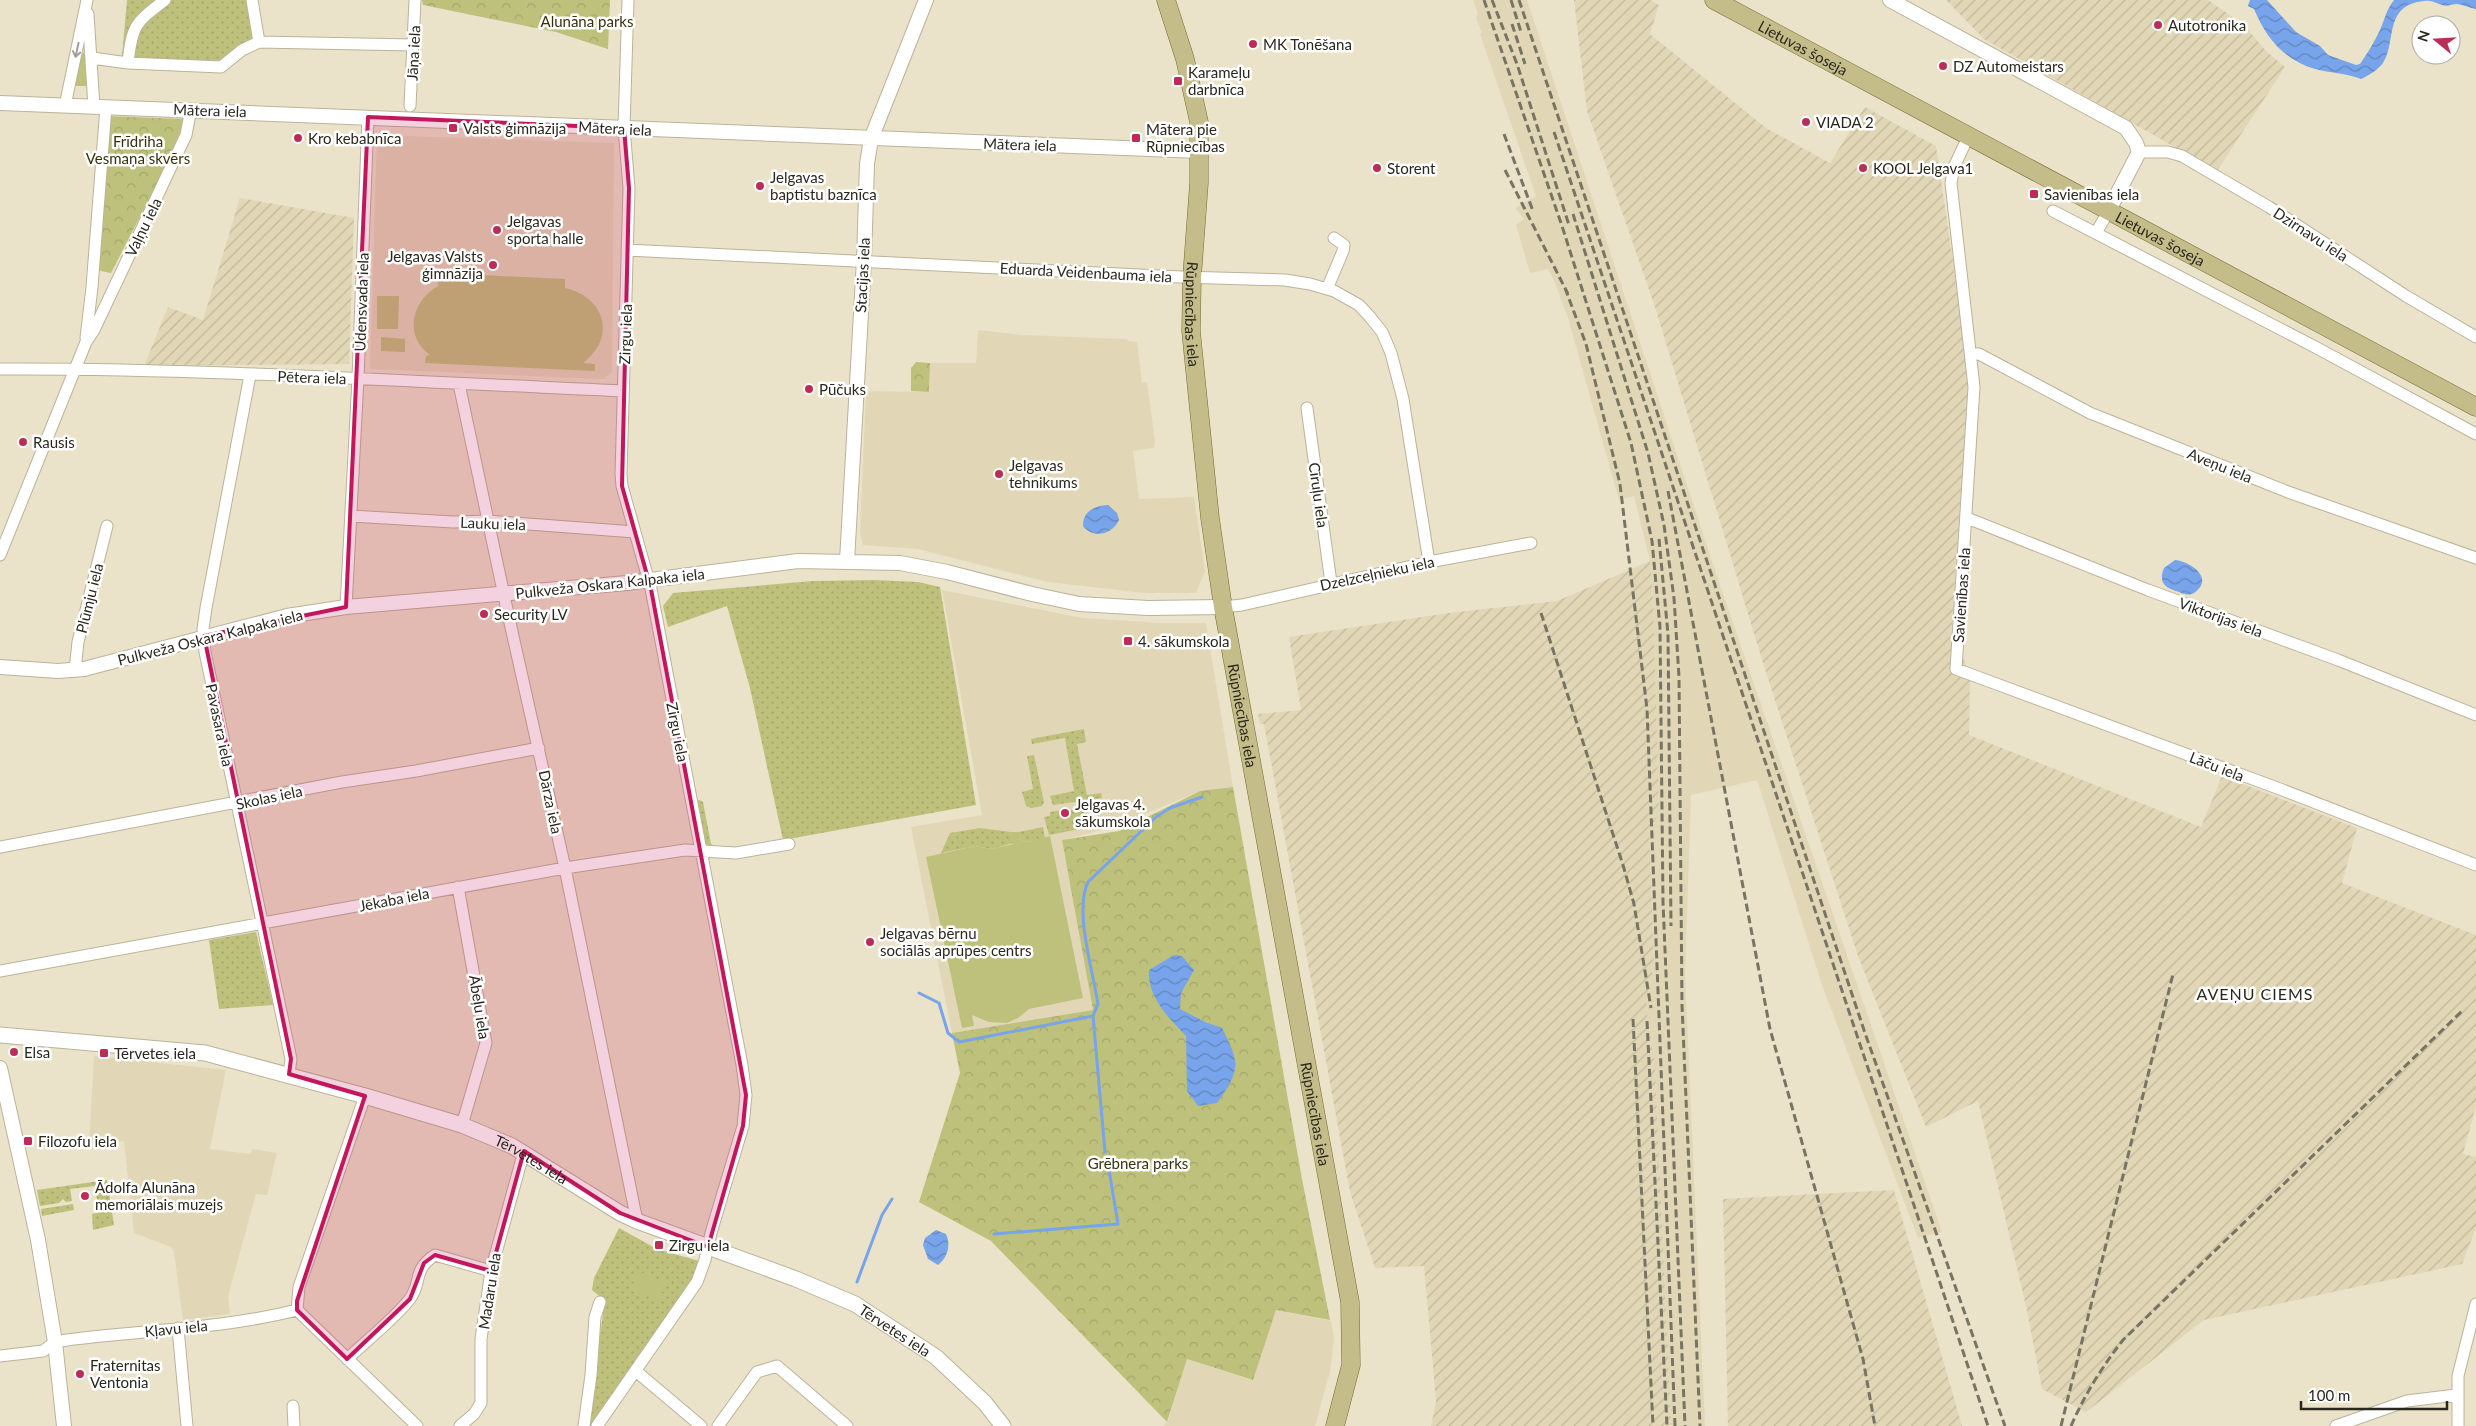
<svg xmlns="http://www.w3.org/2000/svg" width="2476" height="1426" viewBox="0 0 2476 1426" font-family="Lato,sans-serif">
	<style>
		.built { fill: #e1d7b6 }
		.industrial { fill: url(#industrial-furrows) }
		.grass { fill: url(#grass-dots) }
		.park { fill: url(#park-crowns) }
		.garden { fill: #bec17b }
		.water { fill: url(#water-waves) }
		.lines { fill: none; stroke-linecap: round; stroke-linejoin: round }
		.stream { stroke: #77a4ea; stroke-width: 3 }
		.minor-casing { stroke: #bab39a; stroke-width: 13 }
		.tertiary-casing { stroke: #bab39a; stroke-width: 16 }
		.secondary-casing { stroke: #bab39a; stroke-width: 17 }
		.primary-casing { stroke: #746b30; stroke-width: 19 }
		.minor { stroke: #fff; stroke-width: 11 }
		.tertiary { stroke: #fff; stroke-width: 14 }
		.secondary { stroke: #fff; stroke-width: 15 }
		.primary { stroke: #c4bc89; stroke-width: 18 }
		.rail { stroke: #787463; stroke-width: 3; stroke-dasharray: 8 4; stroke-linecap: butt }
		.oneway { stroke: #9f9e99 }
		.marked { fill: #c2185b; fill-opacity: 0.2; stroke: #c2185b; stroke-width: 4; stroke-linejoin: round }
		.poi-dot { fill: #bb2c56; stroke: #fff; stroke-width: 2 }
		.labels { text-anchor: middle; dominant-baseline: central; stroke-width: 5; stroke-linejoin: round; paint-order: stroke }
		.park-label { font-size: 15px; fill: #33340d; stroke: #fff }
		.poi-label { font-size: 15px; fill: #2a271d; stroke: #fff; text-anchor: start }
		.street-label { font-size: 15px; fill: #2a271d; stroke: #fff }
		.neighbourhood-label { font-size: 16px; letter-spacing: 1px; fill: #2a271d; stroke: #fff }
	</style>
	<defs>
		<pattern id="industrial-furrows" width="10" height="10" patternUnits="userSpaceOnUse" patternTransform="scale(1.25)"><rect width="10" height="10" fill="#e1d7b6"/><path d="M-1 1l2-2M0 10L10 0M9 11l2-2" fill="none" stroke="#c1b99c"/></pattern>
		<pattern id="grass-dots" width="8" height="8" patternUnits="userSpaceOnUse" patternTransform="scale(1.25)"><rect width="8" height="8" fill="#bec17b"/><path d="M2 2h.1M6 6h.1" fill="none" stroke="#a3a66a" stroke-width="1.8" stroke-linecap="round"/></pattern>
		<pattern id="park-crowns" width="20" height="18" patternUnits="userSpaceOnUse" patternTransform="scale(1.25)"><rect width="20" height="18" fill="#bec17b"/><path d="M2 6a3 3 0 1 1 6 0M12 15a3 3 0 1 1 6 0" fill="none" stroke="#a3a66a"/></pattern>
		<pattern id="water-waves" width="16" height="10" patternUnits="userSpaceOnUse" patternTransform="scale(1.25)"><rect width="16" height="10" fill="#77a4ea"/><path d="M0 5q4-4 8 0t8 0" fill="none" stroke="#6286bd"/></pattern>
	</defs>
	<rect width="100%" height="100%" fill="#eae3c9"/>
	<path class="built" d="M1473 0H1527L1717 576 1942 1232 1918 1238 1822 985 1757 780 1691 795 1685 974 1705 1426H1671L1655 1067 1646 1005 1654 963 1649 831 1659 813 1653 598 1650 561 1634 496 1619 500 1568 318 1554 280 1548 269 1530 273 1516 225 1524 219 1515 208 1536 196 1480 34 1482 33 1476 18 1478 14Z
		M377 135 614 143 612 372 603 379 370 369Z
		M978 330 1022 335 1127 339 1128 341 1137 342 1142 383 1147 382 1155 441 1154 448 1133 451 1139 499 1194 497 1205 571 1196 593H1145L1048 582 918 549 863 545 860 532 866 391 929 392 930 363H976Z
		M942 590 1082 618 1159 623H1206L1233 787 1200 791 1114 827 1062 840 1093 1010 952 1033 911 827 982 815Z
		M94 1056 226 1070 210 1149 251 1154 252 1149 277 1153 267 1195 256 1194 228 1296 230 1314 183 1320 174 1252 171 1247 134 1233 124 1141 89 1145Z
		M1276 1310 1331 1321 1334 1339 1330 1372 1315 1426H1163L1168 1422 1186 1359 1252 1380Z"/>
	<path class="industrial" d="M1574 0H1651L1659 5 1650 34 1766 128 1830 163 1865 107 1936 146 1958 295 1968 384 1952 627 1970 677 1969 735 2201 827 2222 776 2357 828 2342 883 2476 935V1106L2463 1154 2476 1157V1228L2462 1264 2204 1320 2086 1412 2042 1389 2027 1311 1978 1101 1926 1127 1858 956 1763 663 1655 307 1587 111Z
		M1946 0H2208L2244 25 2267 52 2285 67 2217 171 1984 39Z
		M240 198 354 218 349 364 144 366 168 307 203 320Z
		M1650 561 1653 598 1659 813 1649 831 1654 963 1646 1005 1655 1067 1671 1426H1431L1436 1401 1424 1266 1375 1268 1350 1192 1264 724H1260L1258 714 1301 710 1289 637 1449 613 1557 601Z
		M1894 1190 1962 1426H1728L1723 1199Z"/>
	<path class="grass" d="M127 0H159L126 54 122 56Z
		M171 0H250L257 41 220 60 180 61 133 58 139 25Z
		M875 580 918 582 940 587 976 805 783 840 750 688 727 606 668 627 663 606 673 593 813 581Z
		M1084 729 1086 742 1077 744 1087 795 1101 793 1102 798 1053 805 1050 796 1074 791 1065 738 1032 744 1031 739Z
		M1034 755 1044 802 1042 806 1031 808 1026 806 1022 792 1033 789 1027 756Z
		M700 800 703 802 711 844 718 848 708 847 704 841 697 801Z
		M1080 808 1087 811 1090 822 1109 818 1110 823 1049 835 1044 817 1050 816V812L1064 810 1065 812Z
		M1043 827 1045 838 1026 842 1019 839V832Z
		M980 828 1011 832 1013 843 992 849 975 846 941 853 950 833Z
		M256 932 273 1005 219 1009 209 940Z
		M107 1180 114 1225 93 1230 92 1214 100 1212 94 1186 70 1189 72 1201 66 1202 63 1199 59 1203 40 1206 37 1190Z
		M73 1204 74 1210 42 1216 41 1209Z
		M619 1228 657 1249 699 1261 691 1285 594 1426H588L604 1306V1300L592 1290 594 1278Z"/>
	<path class="park" d="M422 0H610L608 49 556 32 423 5Z
		M108 116 183 119 184 123 161 176 111 273 96 270Z
		M916 362 930 363 929 392 911 391V368Z
		M1233 787 1302 1179 1330 1320 1276 1310 1253 1380 1187 1359 1167 1422 991 1241 919 1202 960 1073 952 1033 1093 1010 1062 840 1119 831 1200 791Z"/>
	<path class="garden" d="M84 52 87 55 86 86H75L81 56Z
		M439 273 565 279V288C605 297 617 337 583 363L595 364V371L425 363 426 356 430 355C403 335 412 301 438 286Z
		M377 296H399L398 329H377Z
		M381 337 405 339V352L381 351Z
		M1011 832H1019V839L1026 842 1050 836 1083 998 1029 1009 1018 1018 1007 1023 989 1022 972 1015 974 1026 962 1028 926 857 975 846 992 849 1013 844Z
		M639 1271 666 1283 659 1300 631 1289Z"/>
	<path class="water" d="M2250 0H2267L2296 32 2320 46 2328 55 2356 65 2360 64C2366 55 2372 46 2377 36 2384 24 2385 11 2394 0H2476V9C2470 8 2464 5 2457 4 2452 4 2448 7 2442 5 2435 3 2432 0 2424 1 2383 5 2397 42 2383 63 2379 69 2368 76 2361 79 2346 73 2330 73 2315 69 2284 60 2266 38 2254 9L2248 6Z
		M1108 505 1117 513 1119 520C1112 535 1093 539 1083 526 1083 511 1094 506 1108 505Z
		M2175 560C2191 562 2215 578 2194 593 2188 596 2184 594 2179 592 2165 588 2158 583 2164 568Z
		M1174 955 1182 956 1194 970 1181 993 1180 1009 1205 1022 1222 1028C1240 1063 1241 1070 1217 1103L1198 1106 1187 1091 1186 1036C1169 1018 1147 997 1149 970Z
		M936 1230 946 1234C951 1245 948 1257 938 1265L928 1259 923 1245 925 1238Z"/>
	<g class="lines">
		<path class="stream" d="M919 993 939 1003 948 1033 959 1042 1093 1016 1098 1004C1093 971 1074 911 1088 882L1156 817 1170 808 1202 797
			M1093 1016 1105 1152
			M994 1234 1118 1224 1109 1170
			M857 1282 882 1215 892 1199"/>
		<g class="minor-casing">
			<path id="minor" d="M252 0 259 42
				M88 14 94 107
				M92 58 128 63 221 67 242 50 259 42 413 45
				M128 63C132 25 135 23 165 0
				M65 106 87 0
				M410 106 415 0
				M1968 137 1954 167 1951 183 1974 387 1956 669 2280 789 2476 865
				M2139 152H2168L2182 156 2269 207 2406 296 2476 337
				M2053 211 2317 348 2476 434
				M2096 233 2108 212
				M627 250 1181 277 1285 280 1310 284 1334 291 1359 305 1370 317 1382 332 1391 353 1403 399 1429 562
				M1327 289 1343 251 1344 245 1334 238
				M86 338 92 287 106 107
				M1972 354H1979L2090 413 2288 492 2476 558
				M0 369C208 368 416 382 623 391
				M250 375 206 608 203 629 205 652 291 1059 289 1074
				M459 384 506 605 565 868 637 1221
				M1307 408 1331 583
				M351 516 453 522 488 521 635 532
				M1967 518 2148 590 2338 660 2476 715
				M0 555 86 342 94 330 186 135 191 109
				M346 607 358 378 368 117
				M1223 607 1242 605 1429 562 1531 543
				M75 670 78 642 107 526
				M0 847 342 782 416 771 539 748
				M458 887 486 1043 462 1125
				M0 971 565 868 685 850 736 853 789 844
				M365 1096 299 1287 297 1310 417 1426
				M178 1328 187 1426
				M0 1356 43 1351 55 1342 67 1340C144 1330 222 1329 297 1310
				M347 1359C367 1340 392 1321 409 1300 423 1283 411 1271 435 1255L491 1271
				M637 1372 701 1426
				M293 1406 294 1426
				M460 1426 474 1414 481 1403V1339L491 1271 524 1151
				M584 1426 591 1375 595 1317 600 1302
				M597 1426 697 1282 705 1260 711 1233 743 1126 746 1095 742 1065 651 589 622 486 621 474 629 188 624 128 628 0
				M718 1426 757 1372 777 1366 847 1426
				M2336 1426 2407 1401 2456 1395
				M2458 1426V1376L2476 1304"/>
		</g>
		<g class="tertiary-casing">
			<path id="tertiary" d="M1890 0 2126 128 2136 143 2139 152 2108 212
				M0 103 1200 151
				M847 561 864 260 867 164 871 139 926 0
				M0 667 58 671 84 669 287 616 346 607 627 583 798 561 900 563 947 572 1032 594 1079 604 1148 608 1223 607
				M0 1068 38 1240 55 1342 64 1426"/>
		</g>
		<g class="secondary-casing">
			<g id="secondary">
				<path id="s1" d="M0 1035 205 1053 365 1096 462 1125 512 1146 620 1213 637 1221 796 1279 855 1304 936 1357 985 1403 1003 1426"/>
			</g>
		</g>
		<g class="primary-casing">
			<g id="primary">
				<path id="s2" d="M1166 0 1185 59 1199 122V183L1192 277 1191 331 1210 518 1223 607 1350 1302 1351 1365 1335 1426"/>
				<path id="s3" d="M1714 0 2476 407"/>
			</g>
		</g>
		<use href="#minor" class="minor"/>
		<use href="#tertiary" class="tertiary"/>
		<use href="#secondary" class="secondary"/>
		<use href="#primary" class="primary"/>
		<path class="rail" d="M1484 0 1562 226 1631 443 1652 541 1660 627 1663 902 1685 1426
			M1492 0 1517 64 1569 225
			M1511 0 1521 32
			M1519 0 1866 1036 2005 1426
			M1512 24 1525 64
			M1554 132 1988 1426
			M1504 134 1533 211
			M1505 170 1568 294
			M1573 214 1648 453 1664 525 1674 598 1679 677 1682 1005 1700 1426
			M1565 288 1586 344 1620 484 1647 709 1675 1426
			M1668 491 1770 1029 1863 1359 1875 1426
			M1659 539 1668 634 1671 926
			M1541 613 1623 865 1634 904 1651 1008
			M1633 1019 1653 1426
			M1647 1021 1667 1426
			M2061 1426 2173 974
			M2071 1426C2085 1394 2102 1367 2123 1340L2462 1011"/>
	</g>
	<defs><path id="oneway-shaft" d="M-6 0H5M1.5-3L5.5 0L1.5 3" fill="none" stroke-width="1.6" stroke-linecap="round" stroke-linejoin="round" transform="scale(1.25)"/></defs>
	<use class="oneway" href="#oneway-shaft" transform="translate(77 50) rotate(102)"/>
	<path class="marked" d="M368 117 624 128 629 188 622 486 651 589 746 1095 743 1126 708 1247 620 1213 524 1151 491 1271 435 1255 424 1263 410 1299 347 1359 297 1310V1301L365 1096 289 1074 291 1059 204 636 346 607Z"/>
	<g class="poi-dot">
		<circle cx="2158" cy="25" r="5"/>
		<circle cx="1253" cy="44" r="5"/>
		<circle cx="1943" cy="66" r="5"/>
		<rect x="1173" y="76" width="10" height="10" rx="2.5"/>
		<circle cx="1806" cy="122" r="5"/>
		<rect x="448" y="123" width="10" height="10" rx="2.5"/>
		<circle cx="298" cy="138" r="5"/>
		<rect x="1131" y="133" width="10" height="10" rx="2.5"/>
		<circle cx="1377" cy="168" r="5"/>
		<circle cx="1863" cy="168" r="5"/>
		<circle cx="760" cy="186" r="5"/>
		<rect x="2029" y="189" width="10" height="10" rx="2.5"/>
		<circle cx="497" cy="230" r="5"/>
		<circle cx="493" cy="265" r="5"/>
		<circle cx="809" cy="389" r="5"/>
		<circle cx="23" cy="442" r="5"/>
		<circle cx="999" cy="474" r="5"/>
		<circle cx="484" cy="614" r="5"/>
		<rect x="1123" y="636" width="10" height="10" rx="2.5"/>
		<circle cx="1065" cy="813" r="5"/>
		<circle cx="870" cy="942" r="5"/>
		<circle cx="14" cy="1052" r="5"/>
		<rect x="99" y="1048" width="10" height="10" rx="2.5"/>
		<rect x="23" y="1136" width="10" height="10" rx="2.5"/>
		<circle cx="85" cy="1196" r="5"/>
		<rect x="654" y="1240" width="10" height="10" rx="2.5"/>
		<circle cx="80" cy="1374" r="5"/>
	</g>
	<g class="labels">
		<g class="park-label">
			<text x="587" y="21">Alunāna parks</text>
			<text x="138" y="141">Frīdriha<tspan x="138" dy="17">Vesmaņa skvērs</tspan></text>
			<text x="1138" y="1163">Grēbnera parks</text>
		</g>
		<g class="poi-label">
			<text x="2168" y="25">Autotronika</text>
			<text x="1263" y="44">MK Tonēšana</text>
			<text x="1953" y="66">DZ Automeistars</text>
			<text x="1188" y="72">Karameļu<tspan x="1188" dy="17">darbnīca</tspan></text>
			<text x="1816" y="122">VIADA 2</text>
			<text x="463" y="128">Valsts ģimnāzija</text>
			<text x="1146" y="129">Mātera pie<tspan x="1146" dy="17">Rūpniecības</tspan></text>
			<text x="308" y="138">Kro kebabnīca</text>
			<text x="1387" y="168">Storent</text>
			<text x="1873" y="168">KOOL Jelgava1</text>
			<text x="770" y="177">Jelgavas<tspan x="770" dy="17">baptistu baznīca</tspan></text>
			<text x="2044" y="194">Savienības iela</text>
			<text x="507" y="221">Jelgavas<tspan x="507" dy="17">sporta halle</tspan></text>
			<text x="483" y="256" text-anchor="end">Jelgavas Valsts<tspan x="483" dy="17">ģimnāzija</tspan></text>
			<text x="819" y="389">Pūčuks</text>
			<text x="33" y="442">Rausis</text>
			<text x="1009" y="465">Jelgavas<tspan x="1009" dy="17">tehnikums</tspan></text>
			<text x="494" y="614">Security LV</text>
			<text x="1138" y="641">4. sākumskola</text>
			<text x="1075" y="804">Jelgavas 4.<tspan x="1075" dy="17">sākumskola</tspan></text>
			<text x="880" y="933">Jelgavas bērnu<tspan x="880" dy="17">sociālās aprūpes centrs</tspan></text>
			<text x="24" y="1052">Elsa</text>
			<text x="114" y="1053">Tērvetes iela</text>
			<text x="38" y="1141">Filozofu iela</text>
			<text x="95" y="1187">Ādolfa Alunāna<tspan x="95" dy="17">memoriālais muzejs</tspan></text>
			<text x="669" y="1245">Zirgu iela</text>
			<text x="90" y="1365">Fraternitas<tspan x="90" dy="17">Ventonia</tspan></text>
		</g>
		<g class="street-label">
			<text stroke="none"><textPath href="#s3" startOffset="101">Lietuvas šoseja</textPath></text>
			<text transform="translate(413 53) rotate(-87)">Jāņa iela</text>
			<text transform="translate(210 110) rotate(2)">Mātera iela</text>
			<text transform="translate(615 128) rotate(3)">Mātera iela</text>
			<text transform="translate(1020 144) rotate(2)">Mātera iela</text>
			<text transform="translate(143 227) rotate(-64)">Vaļņu iela</text>
			<text transform="translate(2311 234) rotate(33)">Dzirnavu iela</text>
			<text stroke="none"><textPath href="#s3" startOffset="506">Lietuvas šoseja</textPath></text>
			<text transform="translate(1086 272) rotate(3)">Eduarda Veidenbauma iela</text>
			<text transform="translate(862 275) rotate(-87)">Stacijas iela</text>
			<text transform="translate(361 302) rotate(-88)">Ūdensvada iela</text>
			<text stroke="none"><textPath href="#s2" startOffset="319">Rūpniecības iela</textPath></text>
			<text transform="translate(625 334) rotate(-88)">Zirgu iela</text>
			<text transform="translate(312 377) rotate(2)">Pētera iela</text>
			<text transform="translate(2220 465) rotate(22)">Aveņu iela</text>
			<text transform="translate(1319 495) rotate(82)">Cīruļu iela</text>
			<text transform="translate(493 523) rotate(2)">Lauku iela</text>
			<text transform="translate(1377 573) rotate(-12)">Dzelzceļnieku iela</text>
			<text transform="translate(610 583) rotate(-6)">Pulkveža Oskara Kalpaka iela</text>
			<text transform="translate(1961 595) rotate(-86)">Savienības iela</text>
			<text transform="translate(89 598) rotate(-76)">Plūmju iela</text>
			<text transform="translate(2221 617) rotate(20)">Viktorijas iela</text>
			<text transform="translate(210 637) rotate(-14)">Pulkveža Oskara Kalpaka iela</text>
			<text stroke="none"><textPath href="#s2" startOffset="724">Rūpniecības iela</textPath></text>
			<text transform="translate(220 725) rotate(78)">Pavasara iela</text>
			<text transform="translate(678 732) rotate(79)">Zirgu iela</text>
			<text transform="translate(2217 766) rotate(21)">Lāču iela</text>
			<text transform="translate(269 797) rotate(-12)">Skolas iela</text>
			<text transform="translate(551 802) rotate(78)">Dārza iela</text>
			<text transform="translate(394 899) rotate(-11)">Jēkaba iela</text>
			<text transform="translate(480 1007) rotate(81)">Ābeļu iela</text>
			<text stroke="none"><textPath href="#s2" startOffset="1129">Rūpniecības iela</textPath></text>
			<text stroke="none"><textPath href="#s1" startOffset="550">Tērvetes iela</textPath></text>
			<text transform="translate(489 1291) rotate(-81)">Madaru iela</text>
			<text transform="translate(176 1328) rotate(-6)">Kļavu iela</text>
			<text stroke="none"><textPath href="#s1" startOffset="954">Tērvetes iela</textPath></text>
		</g>
		<g class="neighbourhood-label">
			<text x="2255" y="993">AVEŅU CIEMS</text>
		</g>
	</g>
	<g transform="translate(2436 40) rotate(288)"><circle r="24" fill="#ffffff" stroke="#aaa9a5"/>
	<path d="M0-4L9 19L0 12L-9 19Z" fill="#bb2c56"/>
	<text y="-8" font-size="14" font-weight="bold" text-anchor="middle" fill="#2a271d">N</text>
	</g>
	<path d="M2301 1401v8h146v-8" fill="none" stroke="#2a271d" stroke-width="2.5"/>
	<text x="2308" y="1401" font-size="15" fill="#2a271d" stroke="#ffffff" stroke-width="4" paint-order="stroke">100 m</text>
</svg>
